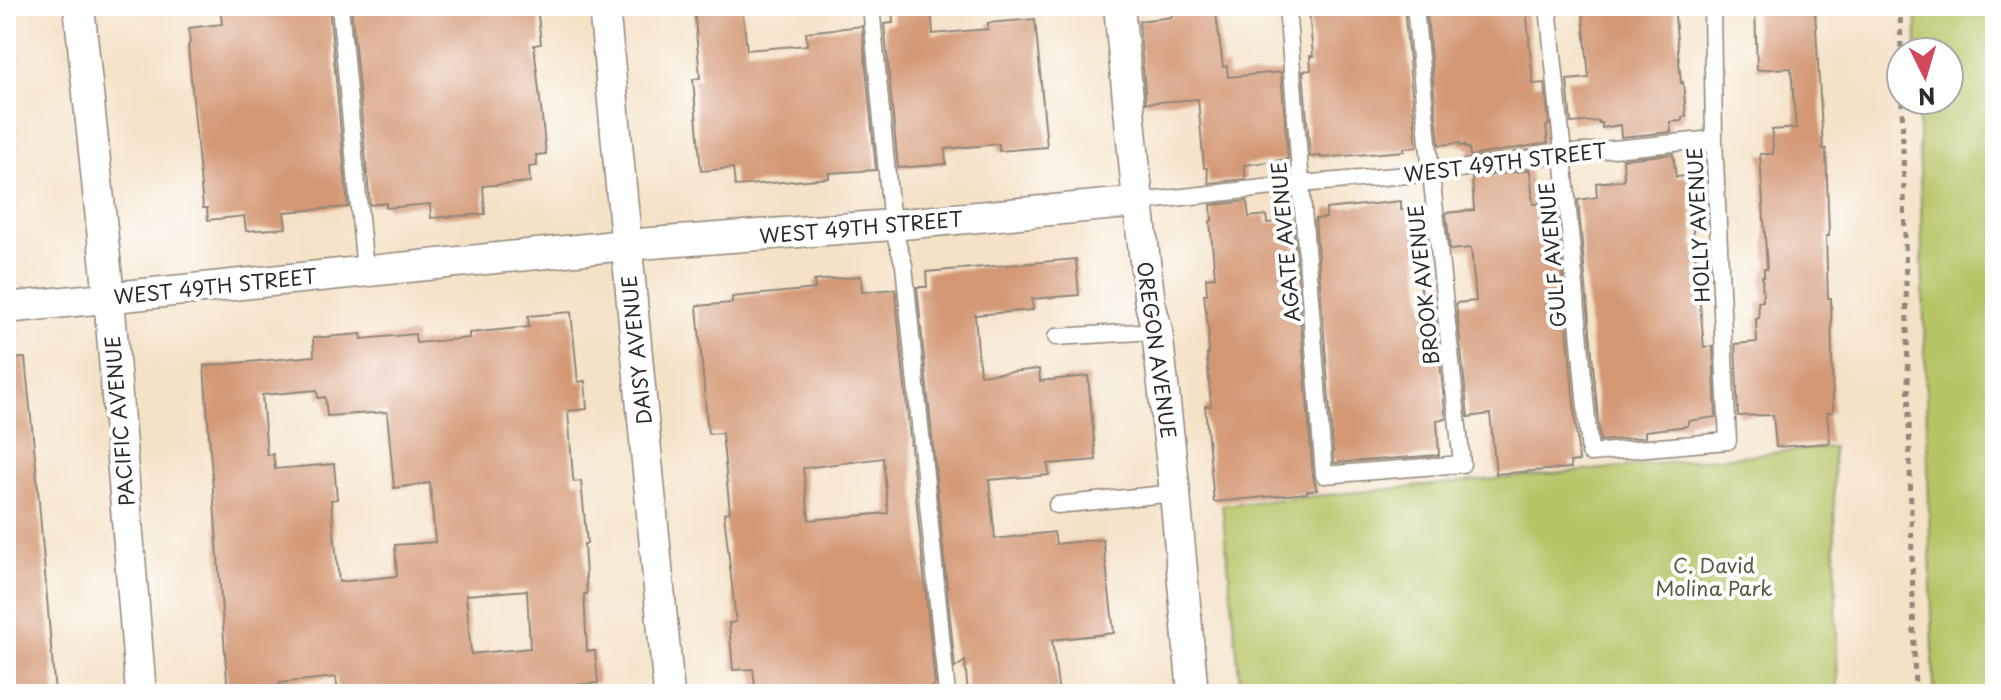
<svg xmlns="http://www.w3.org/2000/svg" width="2001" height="700" viewBox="0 0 2001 700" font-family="'Playpen Sans',sans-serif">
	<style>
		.green { fill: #b7c466; stroke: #717848; stroke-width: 2 }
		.building { fill: #d39773; fill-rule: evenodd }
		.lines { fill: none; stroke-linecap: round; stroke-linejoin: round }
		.lane-casing { stroke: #908679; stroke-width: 19 }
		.street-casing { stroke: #908679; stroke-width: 33 }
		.path { stroke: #908679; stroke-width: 5; stroke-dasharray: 6 6; stroke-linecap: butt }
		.lane { stroke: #fff; stroke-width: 16 }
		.street { stroke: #fff; stroke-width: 30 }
		.labels { text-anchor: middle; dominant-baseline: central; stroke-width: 8; stroke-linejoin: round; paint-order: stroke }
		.street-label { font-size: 20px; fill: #2b2b2b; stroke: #fff }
		.park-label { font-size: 20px; fill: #55593d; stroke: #fff }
	</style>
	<rect width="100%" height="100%" fill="#fff"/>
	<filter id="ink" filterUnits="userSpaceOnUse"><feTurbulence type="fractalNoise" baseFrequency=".0125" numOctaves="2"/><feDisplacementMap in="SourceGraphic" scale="16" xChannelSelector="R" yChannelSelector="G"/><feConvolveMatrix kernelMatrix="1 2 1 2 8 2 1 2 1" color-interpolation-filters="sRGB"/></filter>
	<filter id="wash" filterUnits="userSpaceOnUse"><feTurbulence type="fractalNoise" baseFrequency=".006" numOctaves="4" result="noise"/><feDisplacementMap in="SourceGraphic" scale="32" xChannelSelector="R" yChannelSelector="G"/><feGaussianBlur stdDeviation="1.8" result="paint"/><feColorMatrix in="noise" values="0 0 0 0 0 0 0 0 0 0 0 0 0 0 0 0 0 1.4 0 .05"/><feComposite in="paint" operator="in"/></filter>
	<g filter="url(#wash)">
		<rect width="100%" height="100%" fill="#f4e2c7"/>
		<path class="green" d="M1916 6H1995V694H1934L1918 100H1949V52H1917Z
			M1833 447 1838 694H1241L1222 505Z"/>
		<g id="blocks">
			<path class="building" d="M245 6H329L348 207 284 212 286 228 246 231 244 216 208 220 207 208H203L188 46 190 43 189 28 222 24 220 8Z
				M351 6H537L541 44 534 45 546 154 536 155 537 166 529 167 530 182 483 186 485 214 431 218 430 204 386 208V203L370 205Z
				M694 6H742L747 50 807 45 806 32 862 26 876 170 829 173V178L735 186 733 168 701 171 693 79 700 78Z
				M892 6H931L933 34 988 29V23L1035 19 1047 147 999 151V144L945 149 946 164 898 168 884 24 893 23Z
				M1171 6H1215L1223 67 1227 66 1228 77 1281 72 1288 159 1244 165 1246 179 1209 183 1207 168H1204L1198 99 1146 103 1139 21 1172 17Z
				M1314 6H1404L1417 147 1404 148V151L1321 158V156L1310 157 1303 71 1311 70 1310 56H1313L1309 10 1315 9Z
				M1426 6H1526L1533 84 1545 83 1549 125 1546 126 1548 143 1470 156 1469 148H1465V145L1460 146V143L1439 145Z
				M1582 6H1674L1681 83 1683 82 1686 116 1682 117V121L1670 122 1671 132 1621 137 1620 125 1602 128V123H1599V121L1571 123 1567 80 1589 78Z
				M1755 6H1807V10H1815L1823 149H1826L1829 236H1826L1828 298H1831L1833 412 1827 413 1830 443 1776 447 1773 415 1738 416 1735 344 1757 342 1756 319 1759 318 1758 302 1763 301 1762 276H1764V269H1767L1760 154H1773L1772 130 1796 128 1791 68 1757 70Z
				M1673 154 1676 177 1688 176 1704 347 1713 346 1716 417 1688 421V426L1645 431V437L1600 441 1578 200 1597 197 1596 183 1624 180 1623 159Z
				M1530 170 1533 204 1556 202 1579 461 1570 462 1571 468 1496 474 1490 414 1468 417 1456 303 1476 301 1471 248 1450 250 1446 213 1474 210 1472 178Z
				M1247 201 1249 217 1266 215 1267 223 1293 220 1313 476 1317 490 1307 491V493L1214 502 1205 406H1211L1207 354H1209L1208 338H1209L1204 294H1207L1206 278 1215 277 1210 221H1212L1211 205Z
				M1401 201V210L1412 209 1413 216 1424 215 1428 252 1417 253 1423 306 1434 305 1446 419 1437 420 1439 455 1334 463 1315 219 1326 218V209Z
				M1076 259 1079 295 1032 299 1033 310 975 315 980 375 1039 369 1040 381 1088 376 1096 460 1048 464 1049 475 989 480 995 539 1054 532 1056 544 1103 539 1114 633 1052 640 1059 694H968L965 661 955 668 917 287H927L926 272Z
				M861 276 862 292 895 289 935 684 922 694H756L753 669 733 670 729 623 736 622 724 513 730 512 722 433 708 434 697 306 732 303V297L815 289 814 281ZM883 458 888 513 809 520 803 468Z
				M571 312 578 382 585 381 587 409 568 411 573 478 574 482 581 481 587 544H584L587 594H584L587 651H595L598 683 473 694H338L336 677 279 683 280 694H228L204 366 314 356 313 338 361 334 362 339 415 334 416 343 469 338V333L529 327 528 316ZM317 390 318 398 325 397 327 416 387 412 394 488 430 483 435 542 395 545 397 576 339 582 331 500 337 499 334 464 275 469 273 454 267 455 262 395ZM527 590 530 648 471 654 466 595Z
				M25 358 36 466 55 694H9L6 664V359Z"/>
		</g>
	</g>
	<g filter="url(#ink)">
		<use href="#blocks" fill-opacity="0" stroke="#908679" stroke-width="2"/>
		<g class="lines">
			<g class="lane-casing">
				<path id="lane" d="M340 6 365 271
					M871 6 892 225 904 265 947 694
					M1287 6 1324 475 1462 464 1431 173 1415 6
					M1548 6 1563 154 1590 453 1728 441 1714 139 1712 6
					M1138 202 1300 184 1431 173 1563 154 1714 139
					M1056 337 1157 331
					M1057 505 1175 493"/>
			</g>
			<g class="street-casing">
				<path id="street" d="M79 6 109 297 141 694
					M604 6 669 694
					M1119 6 1138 202 1150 303 1157 331 1175 493 1193 694
					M6 308 625 245 892 225 1138 202"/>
			</g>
			<path class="path" d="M1900 6 1901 52
				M1902 100 1915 694"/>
			<use href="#lane" class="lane"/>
			<use href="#street" class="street"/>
		</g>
	</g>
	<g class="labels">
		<g class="street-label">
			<text transform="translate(1505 162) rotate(-7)">WEST 49TH STREET</text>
			<text transform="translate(1698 225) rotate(-93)">HOLLY AVENUE</text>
			<text transform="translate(861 227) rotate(-5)">WEST 49TH STREET</text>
			<text transform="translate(1285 242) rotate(-95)">AGATE AVENUE</text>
			<text transform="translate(1552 255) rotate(-95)">GULF AVENUE</text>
			<text transform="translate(1423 285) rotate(-96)">BROOK AVENUE</text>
			<text transform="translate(215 286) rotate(-6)">WEST 49TH STREET</text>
			<text transform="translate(636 350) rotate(-96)">DAISY AVENUE</text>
			<text transform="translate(1157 350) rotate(82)">OREGON AVENUE</text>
			<text transform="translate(119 421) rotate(-95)">PACIFIC AVENUE</text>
		</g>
		<g class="park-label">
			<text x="1714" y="565">C. David<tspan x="1714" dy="23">Molina Park</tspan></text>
		</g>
	</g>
	<rect width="2001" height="700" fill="none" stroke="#fff" stroke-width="32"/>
	<g transform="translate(1925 76) rotate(175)"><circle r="38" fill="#ffffff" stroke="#aaaaaa" stroke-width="2"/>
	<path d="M0-6L14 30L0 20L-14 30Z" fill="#d1495b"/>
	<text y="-12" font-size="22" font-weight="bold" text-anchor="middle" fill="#2b2b2b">N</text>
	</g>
</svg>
